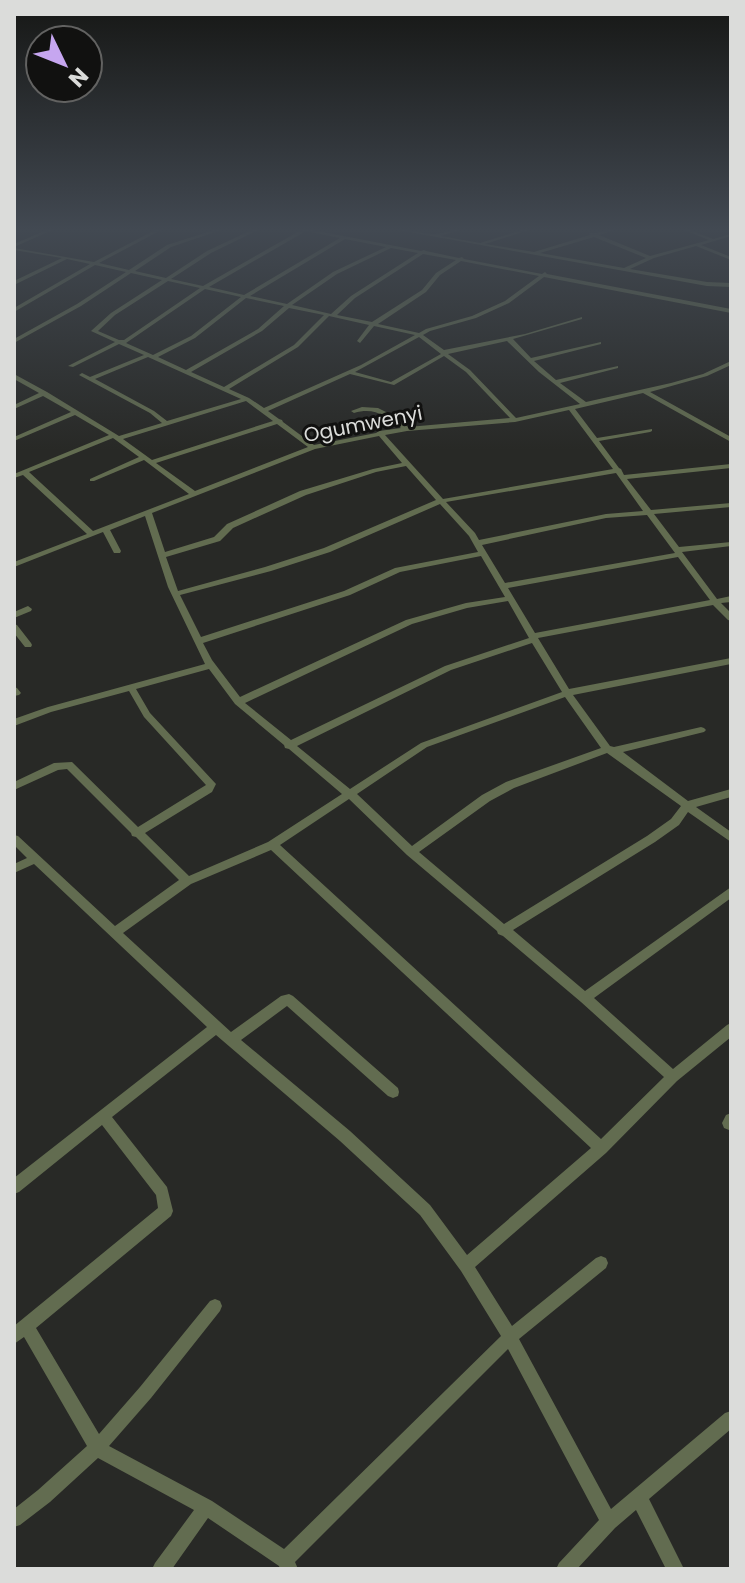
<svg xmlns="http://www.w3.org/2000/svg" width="745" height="1583" viewBox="0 0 745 1583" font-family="Poppins,sans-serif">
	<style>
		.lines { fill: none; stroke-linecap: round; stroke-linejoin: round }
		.street { fill: #626c50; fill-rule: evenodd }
		.labels { text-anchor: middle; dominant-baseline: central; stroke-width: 6; stroke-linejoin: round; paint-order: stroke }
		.far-street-label { font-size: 20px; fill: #dbdcda; stroke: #111110 }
	</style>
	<rect width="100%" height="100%" fill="#282926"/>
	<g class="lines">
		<path class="street" d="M51 228H57L14 247V244Z
			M159 228H165L99 263 129 270 167 245 220 228H227L171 247 135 271 166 278 207 251 256 228H262L211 253 171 279 203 286 301 230 293 228H302L421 251 424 250 426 251 459 258 462 257 464 259 542 274 545 272 547 274 731 309V313L544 277 509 303 476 318 430 331 423 335 444 350 525 334 582 317V319L513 339 531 358 601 342V344L534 361 556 380 618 366V368L560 383 586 402 671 383 703 374 731 361V365L707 376 650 392 731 437V442L643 393 575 409 597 438 652 429V431L650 432 599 441 619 468 621 469 624 475 731 464V468L627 479 651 510 731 503V507L654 514 679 547 731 542V546L682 552 717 599 731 596V602L721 603 731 613V621L728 620 713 605 538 638 569 689 731 658V664L573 695 610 746 614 747 701 727 704 728 706 730 704 732 623 752 688 801 731 789V797L696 807 731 832V842L688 812 679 825 655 842 513 930 585 991 731 887V898L594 998 673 1069 727 1025 731 1023V1037L677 1081 606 1153 475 1267 512 1326 596 1258 601 1256 606 1258 608 1263 606 1268 519 1339 611 1509 725 1413 731 1411V1429L649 1499 684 1569H666L636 1510 615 1528 577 1569H556L559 1563 599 1520 508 1349 295 1562 298 1569H280L279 1566 208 1518 172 1569H152L155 1563 194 1510 98 1458 50 1502 20 1525 14 1527V1509L38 1490 87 1446 24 1337 14 1344V1326L158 1208 156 1195 102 1125 19 1192 14 1194V1178L207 1027 34 864 14 873V864L27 858 14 845V835L18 836 115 926 179 880 136 837 132 836 131 833 67 769 58 770 14 790V782L54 763 72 762 138 827 206 785 144 717 129 691 51 712 14 726V719L48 707 205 664 168 587 145 516 110 530 121 551 120 553H114L103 532 14 567V562L87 534 23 475 14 478V474L109 435 75 415 14 441V437L71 412 43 396 14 409V405L39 393 14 379V374L47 392 119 436 162 423 150 413 79 375 82 373 90 377 144 355 119 344 73 367 68 366 115 342 91 331 111 313 162 280 131 273 81 306 14 343V339L77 304 126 272 95 265 14 312V308L90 264 67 259 14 285V281L62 258 14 250V248L94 262ZM306 231 340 238 244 295 209 287ZM345 239 386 247 333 272 287 304 250 296ZM391 248 418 253 351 296 331 314 292 305 337 274ZM423 254 456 260 436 273 422 290 372 322 337 315 355 298ZM461 261 539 276 505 301 472 316 426 329 419 333 378 324 426 292 440 275ZM168 281 200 288 124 340H119L98 331 115 315ZM205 289 241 297 191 336 153 355 126 343ZM246 298 284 306 258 329 186 370 158 357 195 338ZM289 308 324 315 294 345 224 387 191 372 262 331ZM329 316 369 325 357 341 360 343 374 326 415 335 361 365 264 408 249 398 229 389 298 347ZM419 337 441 354 391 382 355 372ZM507 341 539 372 580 404 516 418 470 370 448 354ZM444 356 466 372 510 418 408 427 390 414 378 408 362 407 351 411 354 413C375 407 385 416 401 428L379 431 376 433 314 445 283 422 282 420 279 419 268 411 350 374 394 385ZM148 357 241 399 167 421 154 411 95 379ZM246 401 273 421 152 460 123 439ZM569 410 613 469 443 499 385 435 407 431 515 422ZM277 424 308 447 195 491 156 463ZM379 436 402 463 373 469 300 491 227 524 214 537 165 552 152 513 315 449ZM113 438 139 457 90 479V481H94L144 460 189 494 93 531 29 472ZM406 466 436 500 324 548 265 567 178 591 166 557 220 541 233 528 306 495 376 472ZM616 473 643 511 606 514 479 540 475 533 446 502ZM440 504 469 536 478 552 395 568 344 591 201 637 180 595 271 571 330 552ZM647 515 675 553 505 583 482 545 606 518ZM481 556 505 597 466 603 406 620 240 697 212 660 203 643 350 595 400 572ZM678 557 710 600 535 633 508 588ZM508 601 529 638 445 666 291 740 245 703 412 624 467 608ZM532 643 562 692 421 743 350 789 297 746 451 670ZM209 669 235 704 284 745 285 748 289 749 342 794 268 842 189 876 145 833 212 792 216 784 150 713 136 689ZM565 697 601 748 506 782 482 795 412 846 357 794 427 747ZM607 753 681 806 671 819 647 836 504 924 419 852 490 801 514 788ZM349 799 407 855 497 931 498 934 503 936 581 1002 664 1077 601 1139 280 845ZM271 850 591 1148 467 1255 430 1205 350 1131 241 1040 287 1006 388 1096 393 1098 398 1096 399 1092 398 1088 293 996 289 994 281 996 231 1032 123 933 191 884ZM216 1035 340 1141 420 1215 461 1271 501 1336 284 1549 212 1501 109 1446 151 1398 220 1311 222 1306 220 1301 215 1299 210 1301 140 1387 99 1434 36 1328 171 1216 173 1211 167 1187 112 1117Z
			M387 228C403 228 418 234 434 234 444 234 455 228 466 228L441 236 480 243 528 228H535L485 244 534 252 590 235 589 233C600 234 610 228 620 228L599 235 650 256 709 240 679 228H685L713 239 731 234V236L701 245 731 257V260L696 246 654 258 630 269 707 282 731 283V287L707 286ZM594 237 646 258 624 268 540 253Z
			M28 606 32 609 31 611 14 618V612Z
			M14 624 17 625 31 643 32 645 31 647H25L14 633Z
			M14 687 17 688 21 693 19 695 14 696Z
			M731 1113V1129L729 1130 724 1128 722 1123 726 1115Z"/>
	</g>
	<linearGradient id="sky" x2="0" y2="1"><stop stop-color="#161715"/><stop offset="0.51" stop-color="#424952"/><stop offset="1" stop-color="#424952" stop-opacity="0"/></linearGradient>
	<rect width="745" height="450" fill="url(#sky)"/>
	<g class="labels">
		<g class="far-street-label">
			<text transform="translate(363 424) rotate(-11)">Ogumwenyi</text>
		</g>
	</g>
	<rect width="745" height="1583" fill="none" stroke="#dbdcda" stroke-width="32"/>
	<g transform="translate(64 64) rotate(133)"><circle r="38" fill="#111110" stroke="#626261" stroke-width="2"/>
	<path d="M0-6L14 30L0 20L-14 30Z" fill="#c6a6f0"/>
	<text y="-12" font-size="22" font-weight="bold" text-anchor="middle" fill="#dbdcda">N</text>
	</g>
</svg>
